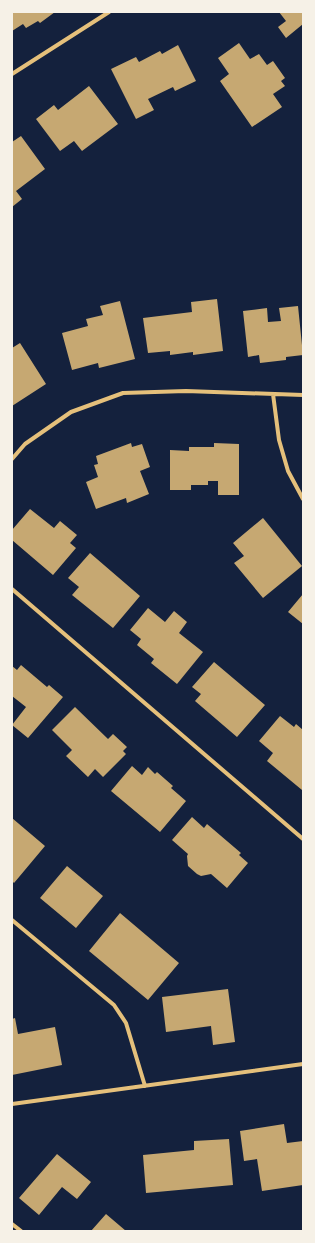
<svg xmlns="http://www.w3.org/2000/svg" width="315" height="1243" viewBox="0 0 315 1243" font-family="'Varela Round',sans-serif">
	<style>
		.building { fill: #c6a872 }
		.lines { fill: none; stroke-linecap: round; stroke-linejoin: round }
		.minor { stroke: #e5c07b; stroke-width: 4 }
	</style>
	<rect width="100%" height="100%" fill="#14213d"/>
	<path class="building" d="M12 12H55L40 23 38 21 26 28 23 24 12 31Z
		M279 12H303V24L286 38 278 27 286 21Z
		M239 43 250 59 259 54 267 65 273 61 285 78 281 81 285 86 273 94 282 107 252 127 220 81 229 74 218 58Z
		M178 45 196 81 175 91 173 87 148 99 154 110 136 119 111 69 136 57 139 62 160 51 162 54Z
		M89 86 118 124 82 151 74 141 60 151 36 119 54 105 58 110Z
		M21 136 45 169 16 191 22 199 12 207V142Z
		M217 299 223 351 193 355V352L170 355V351L148 353 143 318 192 312 191 302Z
		M120 301 135 359 99 368 98 363 72 370 62 333 88 326 86 319 103 315 100 306Z
		M298 306 303 355 286 357V360L260 363 259 355 248 357 243 311 267 308 268 322 281 321 279 308Z
		M20 343 46 384 12 406V348Z
		M131 443 132 447 142 444 150 467 140 471 149 494 127 503 126 498 96 509 86 482 98 477 94 465 98 464 96 456Z
		M214 443 239 444V495H218V481H208V485H191V490H170V450L189 451V447H214Z
		M30 509 54 528 60 521 77 535 70 543 76 548 53 575 12 540V530Z
		M263 518 302 566 263 598 234 563 244 556 233 543Z
		M90 553 140 596 113 628 72 595 79 587 68 578Z
		M303 594V624L288 612Z
		M148 608 165 622 174 611 187 622 179 633 203 652 177 684 151 663 154 659 137 645 141 639 130 630Z
		M214 662 265 705 237 737 195 701 201 694 192 687Z
		M21 665 47 687 49 685 63 697 28 738 12 725 26 707 12 696V666L17 670Z
		M75 707 108 739 113 734 127 747 123 751 126 754 103 777 95 769 88 777 66 756 72 750 52 730Z
		M280 716 294 727 296 724 303 730 302 790 267 761 273 753 259 741Z
		M132 766 142 775 148 767 155 774 157 772 173 786 171 788 186 801 160 832 111 791Z
		M192 817 204 828 207 824 241 853 239 855 248 863 227 888 211 874 201 876 197 874 188 866 187 856 188 854 172 840Z
		M12 818 45 846 14 883 12 881Z
		M67 866 103 896 76 928 40 898Z
		M120 913 179 963 148 1000 89 951Z
		M228 989 235 1042 213 1045 211 1026 166 1032 162 997Z
		M15 1018 18 1034 55 1027 62 1065 12 1075V1019Z
		M284 1124 287 1143 303 1141V1185L262 1191 257 1159 244 1161 240 1131Z
		M229 1139 233 1185 146 1193 143 1155 194 1150V1141Z
		M57 1154 91 1182 77 1199 62 1187 39 1215 19 1198Z
		M106 1214 126 1231H91Z"/>
	<g class="lines">
		<path class="minor" d="M12 74 109 12
			M273 394 279 440 288 471 303 499
			M12 459 25 444 71 412 123 393 186 391 303 395
			M12 589 303 839
			M12 920 114 1005 126 1023 145 1086
			M12 1104 303 1064
			M12 1224 21 1231"/>
	</g>
	<rect width="315" height="1243" fill="none" stroke="#f6f1e7" stroke-width="26"/>
</svg>
